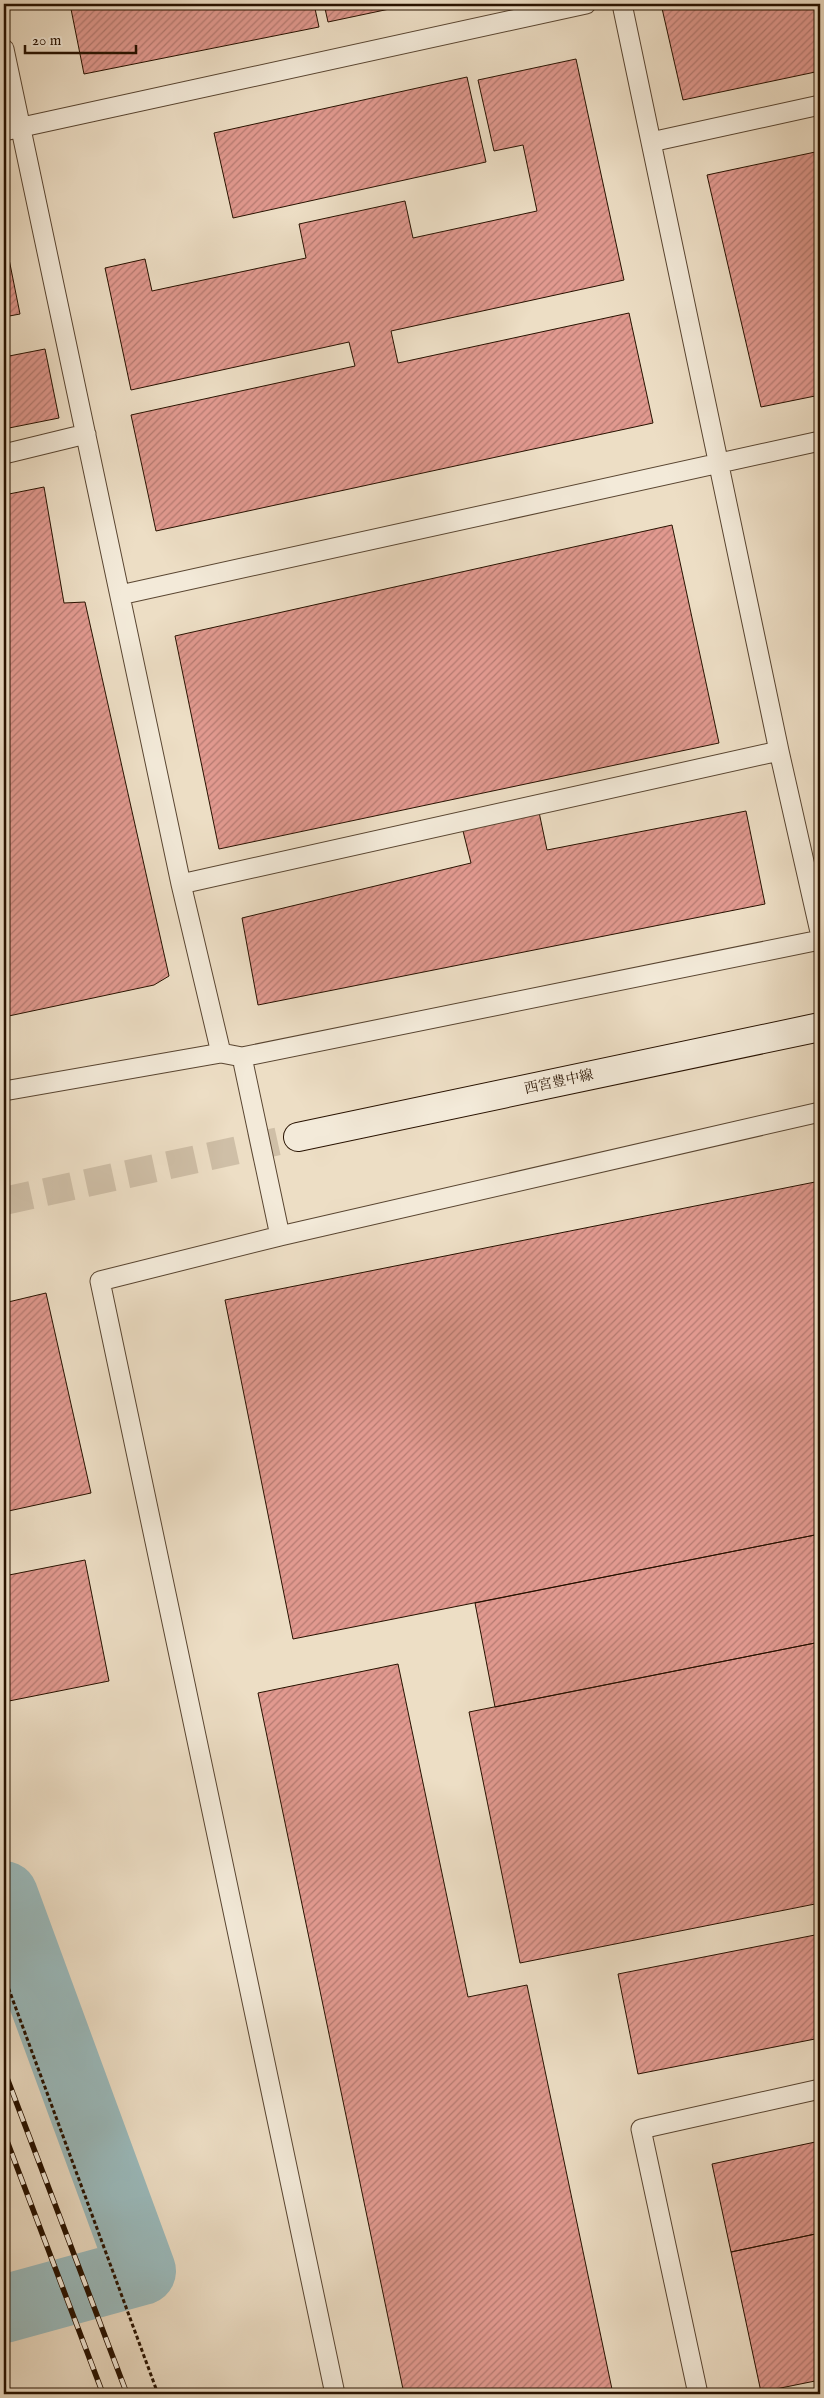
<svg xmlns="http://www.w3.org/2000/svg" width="824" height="2398" viewBox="0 0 824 2398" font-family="'IM FELL English','Noto Serif JP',serif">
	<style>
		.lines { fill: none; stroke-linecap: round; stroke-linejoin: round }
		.river { stroke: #9bbbbd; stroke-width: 68 }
		.building { fill: url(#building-hatch); stroke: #281200 }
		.secondary-tunnel { stroke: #cfbfa7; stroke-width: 28; stroke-dasharray: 28 14; stroke-linecap: butt }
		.lane-casing { stroke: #594531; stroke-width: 21 }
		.secondary-casing { stroke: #281200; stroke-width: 30 }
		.path { stroke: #281200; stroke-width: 3; stroke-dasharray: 4 2.5; stroke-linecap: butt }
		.lane { stroke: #f3ead9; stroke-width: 19 }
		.secondary { stroke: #f3ead9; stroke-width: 28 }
		.rail-casing { stroke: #281200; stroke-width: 5.5 }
		.rail { stroke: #f3ead9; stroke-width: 4; stroke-dasharray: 11; stroke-linecap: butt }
		.labels { text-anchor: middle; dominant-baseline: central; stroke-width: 4.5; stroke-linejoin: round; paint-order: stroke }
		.street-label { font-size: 14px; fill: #281200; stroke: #f3ead9 }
	</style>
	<defs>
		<pattern id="building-hatch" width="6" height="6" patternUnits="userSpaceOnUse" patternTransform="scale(1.25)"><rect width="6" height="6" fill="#e1998f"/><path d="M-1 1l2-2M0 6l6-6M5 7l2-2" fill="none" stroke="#b67b72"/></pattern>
	</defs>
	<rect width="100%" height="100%" fill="#eddec5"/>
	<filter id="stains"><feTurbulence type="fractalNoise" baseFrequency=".004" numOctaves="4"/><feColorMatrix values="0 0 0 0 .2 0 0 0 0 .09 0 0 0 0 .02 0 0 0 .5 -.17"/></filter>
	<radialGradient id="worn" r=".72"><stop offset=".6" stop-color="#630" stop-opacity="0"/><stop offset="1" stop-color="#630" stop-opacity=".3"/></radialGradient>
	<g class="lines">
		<path class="river" d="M4 1895 142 2271 4 2309"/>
	</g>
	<path class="building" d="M70 4H314L319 27 84 74Z
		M324 4H413L328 22Z
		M661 4H820V71L683 100Z
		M576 59 624 280 391 331 398 363 629 313 653 423 156 531 131 415 355 366 349 342 131 390 105 268 145 259 152 291 306 258 299 224 405 201 413 238 537 211 523 145 494 151 478 80Z
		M467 77 486 162 233 218 214 133Z
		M820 151V395L761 407 707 175Z
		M4 234 20 314 4 317Z
		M45 349 59 418 4 429V357Z
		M44 487 64 603 85 602 169 976 154 985 4 1017V495Z
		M672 525 719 743 219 849 175 636Z
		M746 811 765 904 258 1005 242 918 471 863 462 827 539 812 547 850Z
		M820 1181V1534L293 1639 225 1300Z
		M46 1293 91 1493 4 1512V1303Z
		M820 1534V1642L495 1707 475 1603Z
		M85 1560 109 1681 4 1702V1576Z
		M820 1642V1903L520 1963 469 1712Z
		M398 1664 468 1997 527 1985 613 2394H404L258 1693Z
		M820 1934V2038L638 2074 618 1974Z
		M820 2141V2233L731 2252 712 2164Z
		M820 2233V2380L761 2392 731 2252Z"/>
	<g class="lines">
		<path class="secondary-tunnel" d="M4 1201 298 1137"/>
		<g class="lane-casing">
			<path id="lane" d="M622 4 779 751 820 932
				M4 49 181 884 221 1053
				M4 131 586 4
				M651 142 820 105
				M4 454 86 434
				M120 595 820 441
				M181 884 779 751
				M242 1057 280 1236 820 1112
				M4 1091 221 1053 242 1057 820 940
				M280 1236 100 1281 335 2394
				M698 2394 641 2129 820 2089"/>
		</g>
		<g class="secondary-casing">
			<path id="secondary" d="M298 1137 820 1027"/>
		</g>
		<path class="path" d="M4 1976 158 2394"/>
		<use href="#lane" class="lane"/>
		<use href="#secondary" class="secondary"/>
		<g class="rail-casing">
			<path id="rail" d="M4 2070 127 2394
				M4 2133 103 2394"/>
		</g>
		<use href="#rail" class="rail"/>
	</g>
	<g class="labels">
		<g class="street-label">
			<text transform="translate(559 1082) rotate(-12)">西宮豊中線</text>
		</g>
	</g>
	<rect width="824" height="2398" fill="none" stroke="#eddec5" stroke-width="20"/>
	<rect x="5" y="5" width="814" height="2388" fill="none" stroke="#281200" stroke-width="2.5"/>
	<rect x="10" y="10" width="804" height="2378" fill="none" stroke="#281200"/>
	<path d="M25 45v8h111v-8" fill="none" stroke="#281200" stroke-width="2.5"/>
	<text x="32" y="45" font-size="15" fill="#281200" stroke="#f3ead9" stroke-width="4" paint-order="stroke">20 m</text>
	<rect width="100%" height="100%" filter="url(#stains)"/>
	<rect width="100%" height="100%" fill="url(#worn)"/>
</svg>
